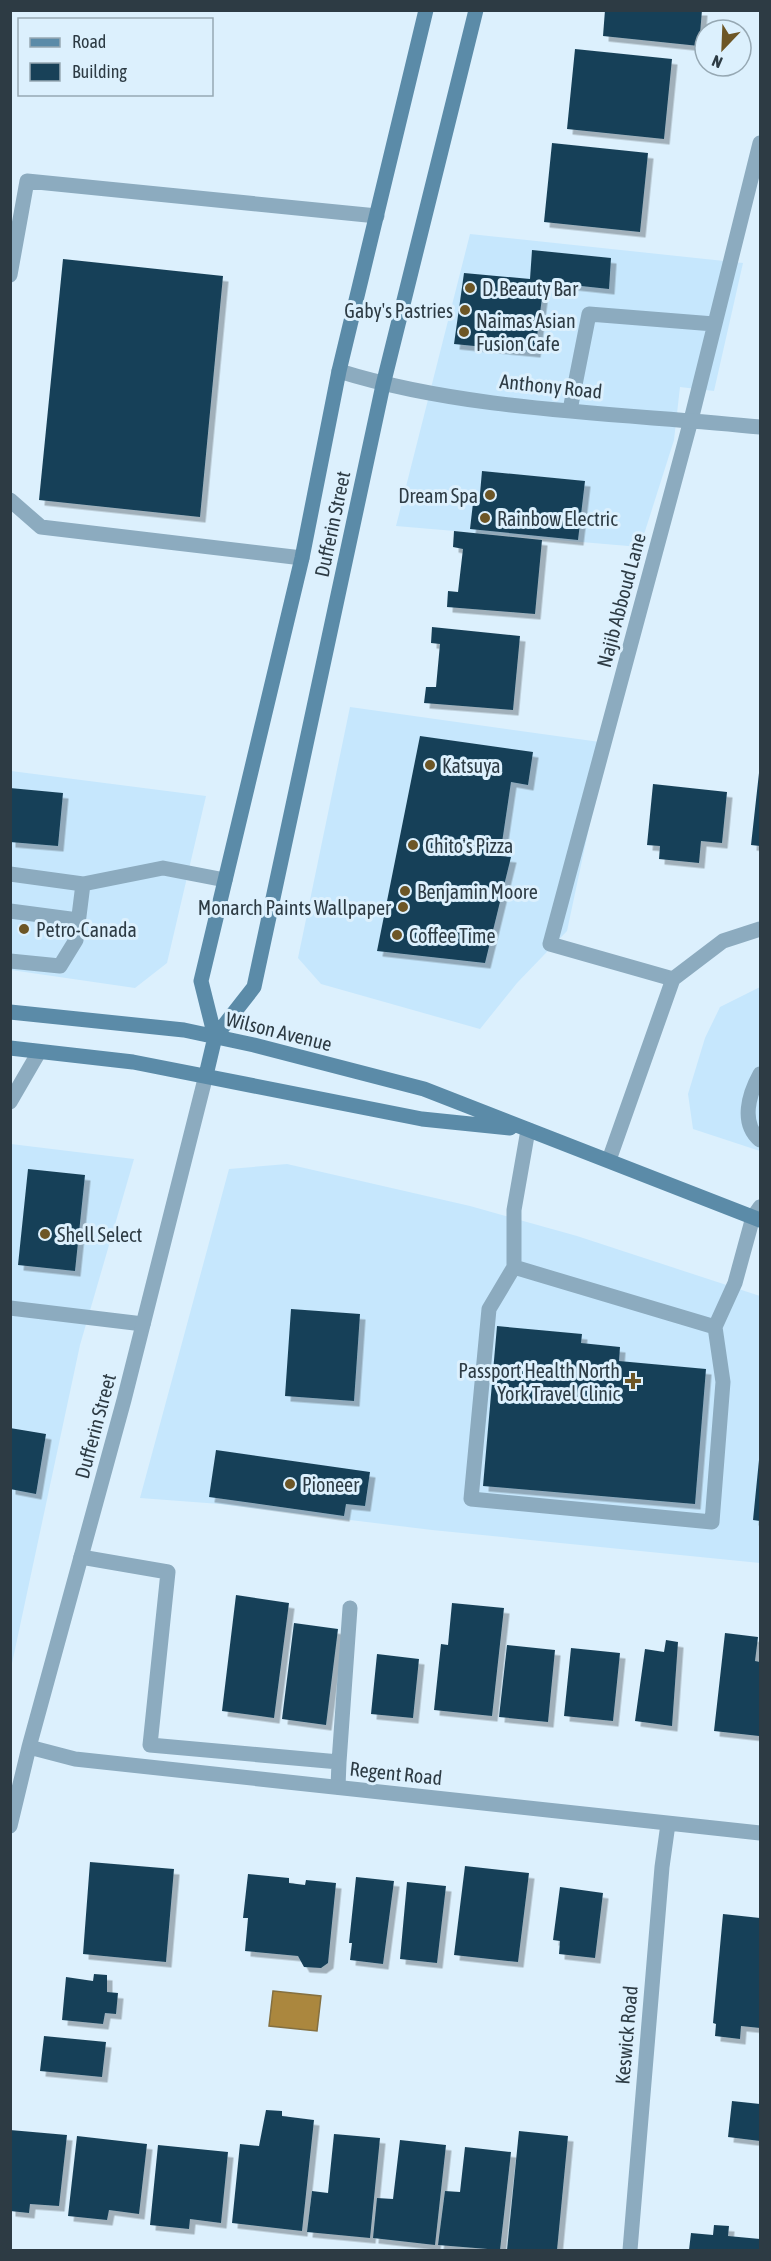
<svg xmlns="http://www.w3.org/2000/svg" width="771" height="2261" viewBox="0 0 771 2261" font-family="'Asap Condensed',sans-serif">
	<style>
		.built { fill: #c6e7fd }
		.water { fill: #ab873e; stroke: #857040; stroke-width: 1.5 }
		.building { fill: #184158; filter: url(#shadow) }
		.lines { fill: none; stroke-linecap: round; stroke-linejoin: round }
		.lane { stroke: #8cabbf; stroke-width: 15 }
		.street { stroke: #8cabbf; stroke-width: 15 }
		.secondary { stroke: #5b8ba8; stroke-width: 15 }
		.poi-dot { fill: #6d5626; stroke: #dcf0fd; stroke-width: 2 }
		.labels { text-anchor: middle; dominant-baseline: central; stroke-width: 6; stroke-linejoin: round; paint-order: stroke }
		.poi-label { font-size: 20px; fill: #2d3b44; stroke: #dcf0fd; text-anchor: start }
		.street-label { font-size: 20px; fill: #2d3b44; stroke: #dcf0fd }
	</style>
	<defs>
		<filter id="shadow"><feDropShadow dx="5.5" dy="5.5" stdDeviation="0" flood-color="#0004"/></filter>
	</defs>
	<rect width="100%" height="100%" fill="#dcf0fd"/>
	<path class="built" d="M470 234 743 263 714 391 680 387 674 440 640 547 396 526Z
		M350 707 607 743 567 931 517 983 480 1029 321 984 298 958Z
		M11 771 206 796 167 963 135 988 11 970Z
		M760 987V1151L693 1129 688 1094 705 1038 720 1007Z
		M11 1144 134 1159 80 1345 11 1668Z
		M287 1164 470 1206 577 1236 760 1296V1563L432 1530 220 1504 140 1498 229 1169Z"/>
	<path class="water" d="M273 1991 321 1996 317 2031 269 2026Z"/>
	<path class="building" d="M605 10H702L699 46 603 36Z
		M575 49 672 59 664 139 567 129Z
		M552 143 648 153 640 232 544 222Z
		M532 250 611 258 609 289 544 282 535 352 454 344 464 273 530 279Z
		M63 259 223 276 200 517 39 500Z
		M482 471 585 481 578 540 470 529 473 503 479 505Z
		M454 531 542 540 535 614 447 607 448 591 458 592 463 549 453 547Z
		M432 627 520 636 513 710 424 703 426 687H436L440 644 431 643Z
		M420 736 533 752 528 785 511 782 500 856 511 857 485 963 377 951Z
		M759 773H760V846L751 845Z
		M653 784 727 792 722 843 701 841 699 863 659 859 660 846 647 845Z
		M10 788 63 793 58 846 10 842Z
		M28 1169 85 1175 75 1271 18 1265Z
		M291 1309 360 1314 354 1401 285 1396Z
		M497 1326 582 1334 581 1343 620 1347 619 1361 706 1369 695 1504 483 1486Z
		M10 1428 46 1434 36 1494 10 1489Z
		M216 1450 370 1472 365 1506 346 1504 344 1516 209 1497Z
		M759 1460H760V1521L753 1520Z
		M236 1595 289 1603 274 1718 222 1711Z
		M452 1603 504 1608 492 1716 434 1710 441 1644 448 1645Z
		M294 1623 338 1629 326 1725 282 1719Z
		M725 1633 758 1637 755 1661 760 1662 759 1736 714 1731Z
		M666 1640 678 1642 672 1726 635 1721 645 1649 664 1652Z
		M507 1645 555 1650 548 1722 499 1717Z
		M571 1648 620 1653 613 1721 564 1716Z
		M377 1654 419 1659 413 1718 371 1714Z
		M90 1862 174 1869 166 1962 83 1954Z
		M465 1866 529 1873 518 1962 454 1955Z
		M248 1874 289 1878V1883L305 1885 306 1880 336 1883 328 1963 321 1968 304 1967 298 1956 245 1951 248 1918H243Z
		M356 1877 394 1881 383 1964 350 1960 352 1943H349Z
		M407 1882 446 1886 437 1963 400 1959Z
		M560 1887 603 1893 595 1958 559 1954 560 1941 553 1940Z
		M723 1914 760 1918V2028L741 2026 740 2039 715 2036 716 2024 713 2023Z
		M94 1974 107 1975V1992L118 1993 116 2014 105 2013 103 2024 62 2020 66 1977 93 1981Z
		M44 2036 106 2042 102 2077 40 2071Z
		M732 2101 760 2104V2141L728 2137Z
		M266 2110 282 2111V2116L314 2120 302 2231 232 2223 240 2144 259 2146Z
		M10 2130 67 2135 59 2206 30 2204 29 2213 10 2211Z
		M519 2131 568 2136 557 2250H507Z
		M334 2134 380 2138 370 2238 307 2232 312 2191 328 2193Z
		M77 2136 147 2144 139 2214 109 2210 107 2220 68 2216Z
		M400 2140 446 2145 435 2245 373 2238 377 2198 393 2199Z
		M158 2145 228 2152 221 2223 190 2219 189 2229 150 2225Z
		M465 2147 511 2152 500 2250 438 2245 445 2191 460 2192Z
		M714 2225 729 2226 728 2236 760 2239V2250H689L691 2233 713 2235Z"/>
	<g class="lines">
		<path class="lane" d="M10 275 27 181 377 216
			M570 410 589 314 714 324
			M10 500 41 527 302 558
			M10 874 83 884 163 868 225 880
			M10 911 78 920
			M10 961 60 966 76 940 83 884
			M673 979 550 944 691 420 760 143
			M760 1074C749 1094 740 1123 760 1140
			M10 1102 39 1052
			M528 1130 514 1210V1267L715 1327 735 1283 753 1217 760 1207
			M514 1267 489 1309 471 1499 712 1522 723 1382 715 1327
			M10 1308 143 1324
			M81 1557 168 1572 150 1745 339 1762 350 1608
			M338 1787 339 1762"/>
		<path class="street" d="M339 371C470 412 624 413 760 427
			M609 1160 673 979 723 941 760 929
			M29 1747 75 1759 760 1833
			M10 1826 29 1747 124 1400 206 1075
			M630 2250 662 1867 668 1824"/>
		<path class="secondary" d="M10 1012 184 1030 254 1045 424 1089 760 1220
			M215 1037 201 981 302 558 339 371 426 10
			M10 1048 133 1062 422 1119 510 1128
			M206 1075 215 1037 254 987 383 385 476 10"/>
	</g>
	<g class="poi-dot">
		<circle cx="470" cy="288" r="6"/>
		<circle cx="465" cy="310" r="6"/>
		<circle cx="464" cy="332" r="6"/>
		<circle cx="490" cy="495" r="6"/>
		<circle cx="485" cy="518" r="6"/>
		<circle cx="430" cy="765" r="6"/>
		<circle cx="413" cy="845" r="6"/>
		<circle cx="405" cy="891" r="6"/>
		<circle cx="403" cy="907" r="6"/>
		<circle cx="24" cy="929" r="6"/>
		<circle cx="397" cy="935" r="6"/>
		<circle cx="45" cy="1234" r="6"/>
		<path d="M630 1372h6v6h6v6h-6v6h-6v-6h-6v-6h6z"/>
		<circle cx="290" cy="1484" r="6"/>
	</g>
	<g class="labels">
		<g class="poi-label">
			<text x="482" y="288">D. Beauty Bar</text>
			<text x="453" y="310" text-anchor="end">Gaby's Pastries</text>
			<text x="476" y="320">Naimas Asian<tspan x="476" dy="23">Fusion Cafe</tspan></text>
			<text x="478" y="495" text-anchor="end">Dream Spa</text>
			<text x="497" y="518">Rainbow Electric</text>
			<text x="442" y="765">Katsuya</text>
			<text x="425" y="845">Chito's Pizza</text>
			<text x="417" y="891">Benjamin Moore</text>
			<text x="391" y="907" text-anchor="end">Monarch Paints Wallpaper</text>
			<text x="36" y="929">Petro-Canada</text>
			<text x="409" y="935">Coffee Time</text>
			<text x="57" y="1234">Shell Select</text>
			<text x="620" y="1370" text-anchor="end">Passport Health North<tspan x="620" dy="23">York Travel Clinic</tspan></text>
			<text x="302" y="1484">Pioneer</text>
		</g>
		<g class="street-label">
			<text transform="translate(551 386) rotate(6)">Anthony Road</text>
			<text transform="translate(332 524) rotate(-78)">Dufferin Street</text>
			<text transform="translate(621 600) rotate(-75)">Najib Abboud Lane</text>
			<text transform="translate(279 1031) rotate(14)">Wilson Avenue</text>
			<text transform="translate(95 1426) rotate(-75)">Dufferin Street</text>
			<text transform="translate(396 1773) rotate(6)">Regent Road</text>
			<text transform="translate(626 2035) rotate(-85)">Keswick Road</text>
		</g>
	</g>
	<rect width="771" height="2261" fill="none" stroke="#2d3b44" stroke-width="24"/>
	<rect x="18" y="18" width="195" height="78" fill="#dcf0fd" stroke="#96a8b3" stroke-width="1.5"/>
	<rect x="30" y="38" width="30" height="9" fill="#5b8ba8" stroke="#96a8b3" stroke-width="1.5"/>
	<text x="72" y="48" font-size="18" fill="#2d3b44">Road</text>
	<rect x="30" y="63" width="30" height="18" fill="#184158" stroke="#96a8b3" stroke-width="1.5"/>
	<text x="72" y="78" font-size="18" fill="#2d3b44">Building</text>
	<g transform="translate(723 48) rotate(203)"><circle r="28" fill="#dcf0fd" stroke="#96a8b3" stroke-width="1.5"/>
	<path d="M0-4.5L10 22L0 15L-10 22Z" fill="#6d5626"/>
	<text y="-9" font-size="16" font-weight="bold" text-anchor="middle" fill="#2d3b44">N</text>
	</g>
</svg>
